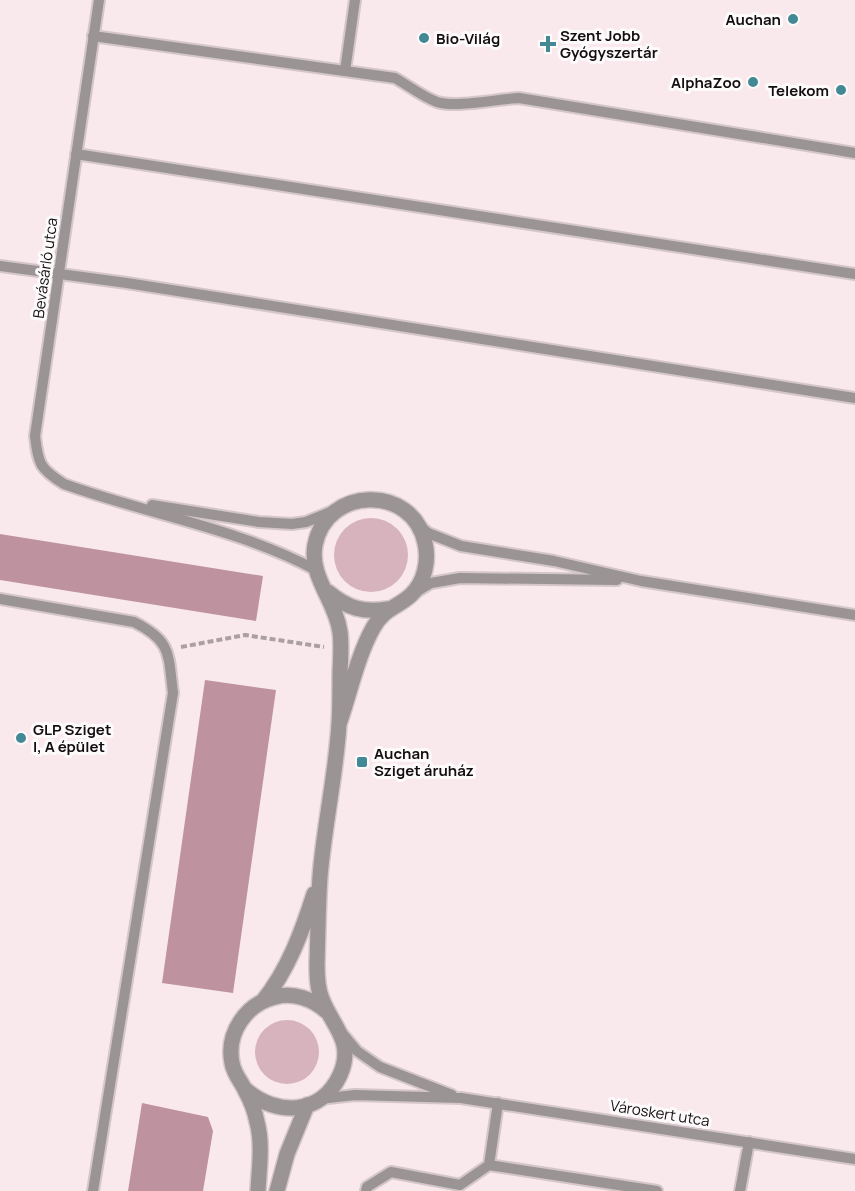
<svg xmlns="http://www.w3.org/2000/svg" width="855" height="1191" viewBox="0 0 855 1191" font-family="Manrope,sans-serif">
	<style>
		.green { fill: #d7b3bd }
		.water { fill: #bf929f }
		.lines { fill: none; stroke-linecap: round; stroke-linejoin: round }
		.service-casing { stroke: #d4c6c9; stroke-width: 14 }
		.minor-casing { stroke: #d4c6c9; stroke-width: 18 }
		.path { stroke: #ab9fa2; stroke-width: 4; stroke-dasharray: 6 3; stroke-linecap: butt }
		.service { stroke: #9a9495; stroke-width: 10 }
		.minor { stroke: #9a9495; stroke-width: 15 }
		.poi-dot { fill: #438995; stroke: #fdfafb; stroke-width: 2 }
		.labels { text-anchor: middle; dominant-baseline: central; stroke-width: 6; stroke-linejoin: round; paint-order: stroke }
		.poi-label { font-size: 15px; font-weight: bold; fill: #130e0f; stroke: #fdfafb; text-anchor: start }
		.street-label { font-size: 15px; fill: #130e0f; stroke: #fdfafb }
	</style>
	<rect width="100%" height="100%" fill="#f9e9ed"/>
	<path class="green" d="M334 555a37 37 0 1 1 74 0a37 37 0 1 1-74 0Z
		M255 1052a32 32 0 1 1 64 0a32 32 0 1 1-64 0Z"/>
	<path class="water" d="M0 534 263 576 256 621 0 580Z
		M205 680 276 690 233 993 162 983Z
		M142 1103 208 1117 213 1131 203 1191H128Z"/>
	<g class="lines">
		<g class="service-casing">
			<path id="service" d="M99 0 35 436C38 464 40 469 64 484 147 514 237 528 316 570
				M93 36 395 78C409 86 423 97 437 102 456 108 497 99 519 98L855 153
				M345 71 355 0
				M76 154 855 274
				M0 266 127 283 855 398
				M152 505 259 522 292 524 306 522 333 511
				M420 526 428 533 461 546 554 561 641 581 855 615
				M416 592 431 583 460 578 617 580
				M0 599 134 622C172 641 168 654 173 693L93 1191
				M342 1033 357 1051 380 1067 452 1095
				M319 1099 355 1095 461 1098 855 1159
				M489 1165 498 1103
				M366 1191 367 1187 391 1172 460 1185 489 1165 657 1191
				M740 1191 749 1142"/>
		</g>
		<g class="minor-casing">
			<path id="minor" d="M328 592C347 608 363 613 388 609
				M263 1001C288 970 302 932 314 894
				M246 1090C276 1116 321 1116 340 1075 355 1041 332 1026 322 999 317 988 317 975 317 964 318 935 318 905 320 877 324 826 336 775 339 724 340 709 340 693 340 678 340 663 342 647 340 632 336 601 309 577 315 545 326 486 413 484 425 543 429 560 425 582 411 595 397 608 385 607 373 628 357 657 350 693 339 724
				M258 1191C259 1169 263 1144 257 1122 255 1112 251 1101 246 1092 242 1082 234 1075 232 1063 226 1033 246 1004 275 997 293 992 313 999 326 1011
				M277 1191 287 1154 307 1105"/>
		</g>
		<path class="path" d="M181 647 245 635 324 647"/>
		<use href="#service" class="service"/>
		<use href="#minor" class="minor"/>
	</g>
	<g class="poi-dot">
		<circle cx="793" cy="19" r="6"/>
		<circle cx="424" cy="38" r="6"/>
		<path d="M545 35h6v6h6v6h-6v6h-6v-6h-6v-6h6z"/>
		<circle cx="753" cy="82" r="6"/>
		<circle cx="841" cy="90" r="6"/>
		<circle cx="21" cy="738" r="6"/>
		<rect x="356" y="756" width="12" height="12" rx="3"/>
	</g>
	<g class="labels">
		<g class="poi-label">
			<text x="781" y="19" text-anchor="end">Auchan</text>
			<text x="560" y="35">Szent Jobb<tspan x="560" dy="17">Gyógyszertár</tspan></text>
			<text x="436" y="38">Bio-Világ</text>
			<text x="741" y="82" text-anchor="end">AlphaZoo</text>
			<text x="829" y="90" text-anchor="end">Telekom</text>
			<text x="33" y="729">GLP Sziget<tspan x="33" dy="17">I, A épület</tspan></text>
			<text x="374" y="753">Auchan<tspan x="374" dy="17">Sziget áruház</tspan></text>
		</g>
		<g class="street-label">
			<text transform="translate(45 268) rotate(-82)">Bevásárló utca</text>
			<text transform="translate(660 1113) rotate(9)">Városkert utca</text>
		</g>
	</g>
</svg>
